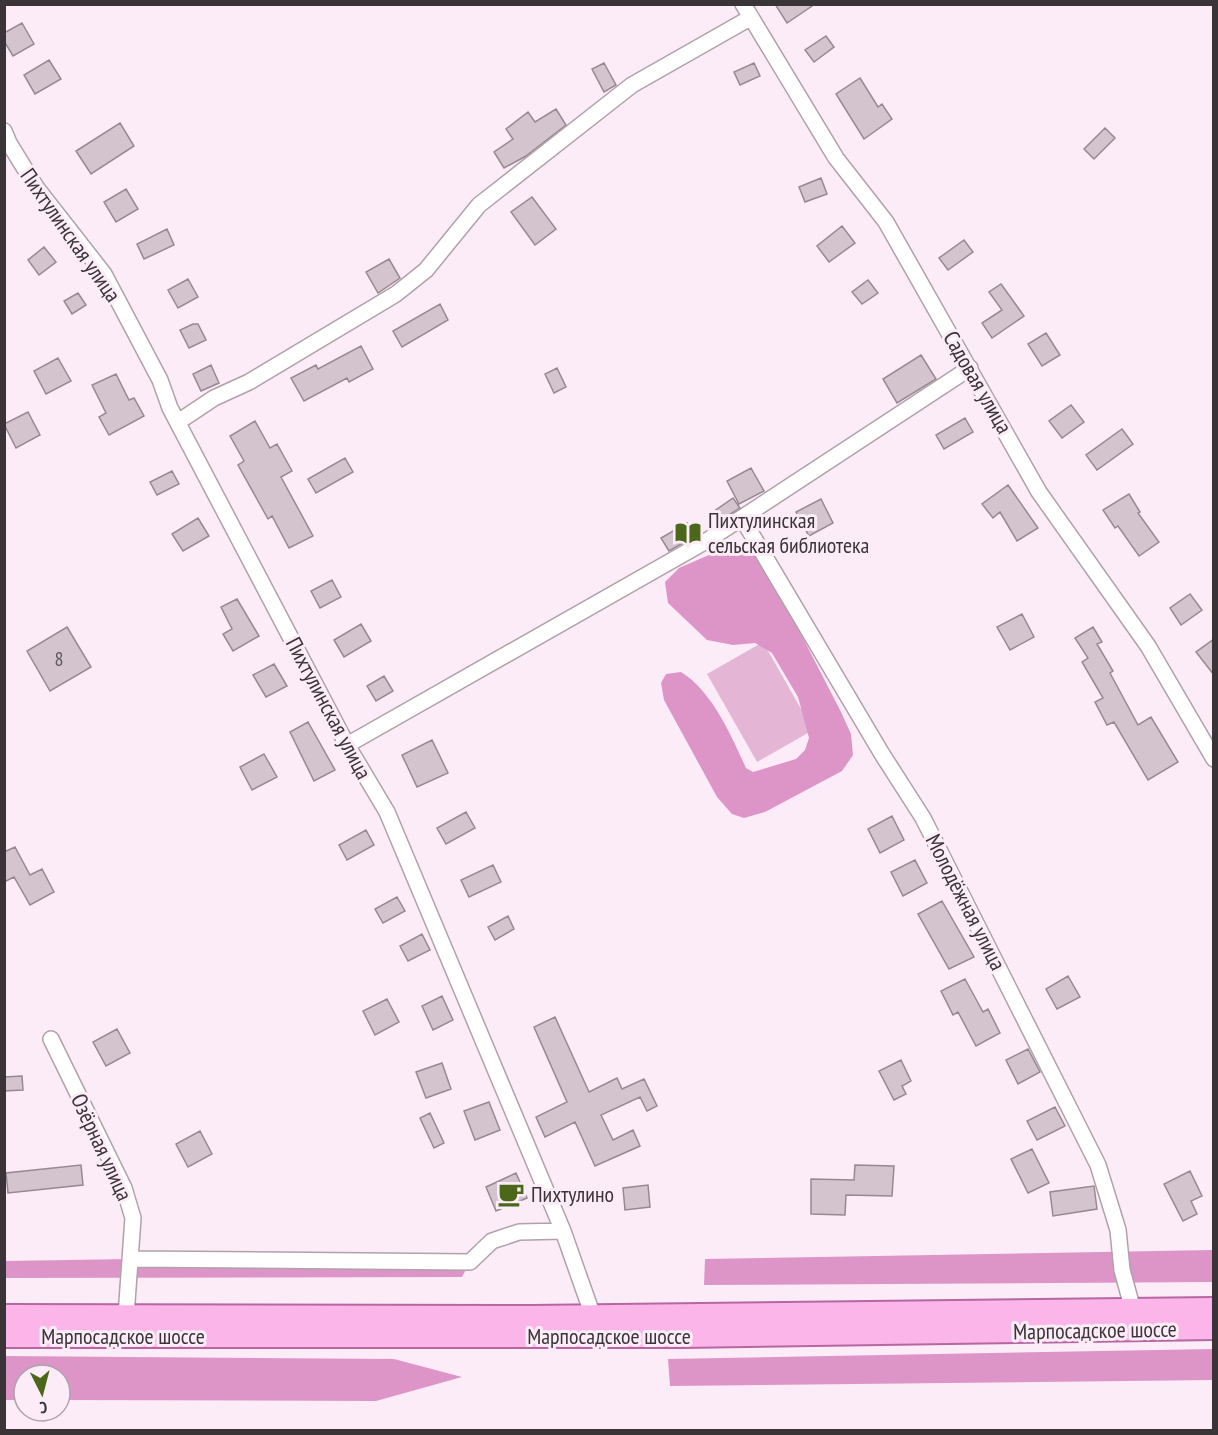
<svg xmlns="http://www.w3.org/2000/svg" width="1218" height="1435" viewBox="0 0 1218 1435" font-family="'PT Sans Narrow',sans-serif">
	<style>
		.green { fill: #e4b5d5 }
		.forest { fill: #dd95c8 }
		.building { fill: #d3c4ce; stroke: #978892; stroke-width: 1.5 }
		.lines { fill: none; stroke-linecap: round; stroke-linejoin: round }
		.street-casing { stroke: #b0a1ab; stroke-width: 18 }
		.primary-casing { stroke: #b667a1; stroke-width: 26 }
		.street { stroke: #fff; stroke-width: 15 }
		.primary { stroke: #fbb5e9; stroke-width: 22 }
		.labels { text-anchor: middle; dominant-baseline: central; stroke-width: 6; stroke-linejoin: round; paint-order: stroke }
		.number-label { font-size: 20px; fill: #60585e }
		.street-label { font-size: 22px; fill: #3a3438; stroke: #fcecf7 }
		.poi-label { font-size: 22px; fill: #3a3438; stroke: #fcecf7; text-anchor: start }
	</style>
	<rect width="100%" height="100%" fill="#fcecf7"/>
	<path class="green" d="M763 642 813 730 757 762 707 674Z"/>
	<path class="forest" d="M732 545 747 549 766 566 841 712 851 734 853 755 842 771 765 812 744 818 732 814 717 797 664 700 661 683 666 674 681 672C712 691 731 735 746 768L753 772 796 759 805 750 809 738 798 697 772 653 755 643 733 645 707 640 668 603 665 582 679 568Z
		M1213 1250V1282L704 1285 705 1259Z
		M131 1259 470 1262 462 1277 5 1278 4 1261Z
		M1213 1349V1380L670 1386 668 1359Z
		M5 1356 394 1359 462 1377 376 1401 60 1400V1375H24V1400H5Z"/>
	<path class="building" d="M775 4H815L787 23Z
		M22 23 34 44 13 56 4 41V33Z
		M826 36 834 47 814 62 805 50Z
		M49 60 61 79 35 94 24 75Z
		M604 63 616 85 604 92 592 69Z
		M754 63 760 76 740 85 734 72Z
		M860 78 878 107 882 104 892 119 864 139 836 94Z
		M556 109 566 125 526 156 504 168 494 152 513 139 506 129 528 112 535 122Z
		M120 123 134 146 91 174 76 151Z
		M1105 128 1115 138 1094 159 1084 149Z
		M821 178 827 194 805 202 799 187Z
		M126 189 138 209 116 222 104 202Z
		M532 197 556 229 535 245 511 212Z
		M842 226 855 243 829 262 817 246Z
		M167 229 174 245 144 259 137 244Z
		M964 240 973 252 948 270 939 258Z
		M44 247 56 262 39 275 28 260Z
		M389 259 400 278 378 293 366 272Z
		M188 279 198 297 178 308 168 290Z
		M868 280 878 293 862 304 852 292Z
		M1001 284 1024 316 992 338 982 323 1002 310 989 292Z
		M78 293 86 305 72 314 64 301Z
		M440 304 448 320 402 347 393 331Z
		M193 324H198L206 340 189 348 180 330Z
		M1046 333 1060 355 1042 366 1028 344Z
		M361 346 373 369 349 382 347 378 304 401 291 378 316 365 318 369Z
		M921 355 936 379 897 403 883 379Z
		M58 358 71 381 46 394 34 371Z
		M211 365 219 383 201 391 193 374Z
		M557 368 566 387 554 393 545 374Z
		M116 374 129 400 134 398 144 416 109 435 99 417 106 413 92 385Z
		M1071 405 1084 422 1062 438 1049 421Z
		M28 412 40 435 16 448 4 424Z
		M965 418 973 432 944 449 936 435Z
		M255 421 270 448 277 444 292 471 281 477 313 536 289 548 272 516 268 519 238 465 244 461 230 436Z
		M1122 429 1133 444 1097 470 1086 455Z
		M345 458 353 472 316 493 308 479Z
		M751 468 764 491 739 504 727 481Z
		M172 471 179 484 157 495 150 482Z
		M1008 485 1038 528 1017 541 1000 512 993 518 982 504Z
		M1129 494 1140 512 1138 513 1159 542 1139 556 1118 526 1115 528 1103 510Z
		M733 498 740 508 716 523 710 514Z
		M821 499 833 523 809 536 796 512Z
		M198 518 209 536 183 551 172 534Z
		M687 523 695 536 669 551 661 538Z
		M332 580 341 597 320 608 311 591Z
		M1190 594 1202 610 1181 625 1170 608Z
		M237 599 259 636 233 651 223 634 232 629 221 607Z
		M1022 614 1034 637 1010 650 997 627Z
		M361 624 371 641 344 657 334 640Z
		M67 627 91 667 50 691 27 651Z
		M1093 627 1102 642 1097 644 1113 671 1110 673 1138 725 1151 717 1178 762 1148 780 1114 722 1107 725 1095 702 1103 698 1082 662 1088 658 1075 638Z
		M1214 639V675L1196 652Z
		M274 664 287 686 266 697 253 675Z
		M384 676 393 691 376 701 367 686Z
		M308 722 335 770 314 781 290 732Z
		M432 740 448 773 417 787 402 755Z
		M264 754 277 777 252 790 240 767Z
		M466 812 475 828 446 844 437 828Z
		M892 816 904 840 880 853 868 829Z
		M366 830 374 845 347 860 339 845Z
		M15 847 30 875 42 869 54 892 30 905 14 877 4 882V852Z
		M915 860 927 883 903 896 891 872Z
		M493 865 501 882 469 897 461 880Z
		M397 897 405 911 383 923 375 909Z
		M942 901 974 957 949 969 918 914Z
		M508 916 514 929 495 940 488 927Z
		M422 934 430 950 408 961 400 946Z
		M1068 976 1080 997 1057 1009 1046 989Z
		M965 979 983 1012 988 1009 1000 1033 976 1046 958 1012 953 1015 941 991Z
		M442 996 453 1020 433 1030 422 1006Z
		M387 999 399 1022 375 1035 363 1011Z
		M555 1017 589 1092 617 1078 622 1089 644 1079 657 1106 647 1111 640 1097 601 1115 613 1140 633 1130 640 1146 595 1166 575 1122 545 1137 536 1117 567 1102 534 1027Z
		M117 1029 130 1053 106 1066 93 1042Z
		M1028 1049 1040 1072 1018 1084 1006 1060Z
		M901 1060 911 1081 902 1086 906 1094 894 1100 879 1071Z
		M442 1063 451 1089 426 1098 416 1072Z
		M22 1076 23 1090 4 1091V1077Z
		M489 1102 500 1130 475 1140 464 1111Z
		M1055 1107 1065 1126 1037 1140 1027 1121Z
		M430 1113 444 1143 434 1148 420 1118Z
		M200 1131 212 1154 188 1167 176 1144Z
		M1032 1149 1049 1183 1028 1193 1011 1159Z
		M81 1165 83 1185 8 1193 6 1173Z
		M855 1165 894 1166 892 1196 846 1195 845 1215 811 1214V1179L854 1180Z
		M1190 1171 1202 1196 1191 1201 1197 1214 1183 1221 1164 1184Z
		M516 1173 527 1198 496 1211 486 1187Z
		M648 1185 650 1207 625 1210 623 1188Z
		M1094 1186 1097 1209 1053 1216 1050 1192Z"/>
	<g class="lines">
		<g class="street-casing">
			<path id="street" d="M743 4 836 158 886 222 1039 492 1148 646 1214 759
				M4 131 9 143 36 187 104 274 160 380 170 408 347 745 387 812 563 1231 593 1316
				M178 422 214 398 249 382 396 294 426 270 479 205 632 85 750 18
				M742 518 882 754 923 818 1098 1165 1118 1230 1122 1270 1133 1310
				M347 745 708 540 970 368
				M51 1039 124 1188 133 1218 126 1316
				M131 1259 470 1262 492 1241 519 1232 563 1231"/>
		</g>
		<g class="primary-casing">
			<path id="primary" d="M4 1316 531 1317 1214 1309
				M4 1336H682L1214 1328"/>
		</g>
		<use href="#street" class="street"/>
		<use href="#primary" class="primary"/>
	</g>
	<defs>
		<g id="library-bare" transform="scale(2.07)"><path d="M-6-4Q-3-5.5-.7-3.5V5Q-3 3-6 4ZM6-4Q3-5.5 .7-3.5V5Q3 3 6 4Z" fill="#4a671a" stroke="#fcecf7" stroke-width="2.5" paint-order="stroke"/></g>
		<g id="cafe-bare" transform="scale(2.07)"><path d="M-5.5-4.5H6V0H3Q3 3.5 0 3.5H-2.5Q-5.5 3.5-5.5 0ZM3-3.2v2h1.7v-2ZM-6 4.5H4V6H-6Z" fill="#4a671a" stroke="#fcecf7" stroke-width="2.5" paint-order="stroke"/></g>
	</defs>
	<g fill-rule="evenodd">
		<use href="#library-bare" x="688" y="533"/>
		<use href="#cafe-bare" x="511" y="1194"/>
	</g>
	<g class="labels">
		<g class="number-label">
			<text x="59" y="659">8</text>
		</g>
		<g class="street-label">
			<text transform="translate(71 235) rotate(55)">Пихтулинская улица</text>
			<text transform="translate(978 382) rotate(60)">Садовая улица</text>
			<text transform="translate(329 708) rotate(62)">Пихтулинская улица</text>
			<text transform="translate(966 902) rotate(63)">Молодёжная улица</text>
			<text transform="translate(102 1147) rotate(65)">Озёрная улица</text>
			<text transform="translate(1095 1330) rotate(-1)">Марпосадское шоссе</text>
			<text x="123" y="1336">Марпосадское шоссе</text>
			<text x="609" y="1336">Марпосадское шоссе</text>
		</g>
		<g class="poi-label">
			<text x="708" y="520">Пихтулинская<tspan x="708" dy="25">сельская библиотека</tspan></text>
			<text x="531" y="1194">Пихтулино</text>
		</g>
	</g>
	<rect width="1218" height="1435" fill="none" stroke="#3a3438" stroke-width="12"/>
	<g transform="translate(42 1393) rotate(174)"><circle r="28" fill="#fcecf7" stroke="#aea2ab" stroke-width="1.5"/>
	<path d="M0-4.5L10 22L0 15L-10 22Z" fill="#4a671a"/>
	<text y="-9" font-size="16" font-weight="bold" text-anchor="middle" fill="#3a3438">С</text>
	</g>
</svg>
